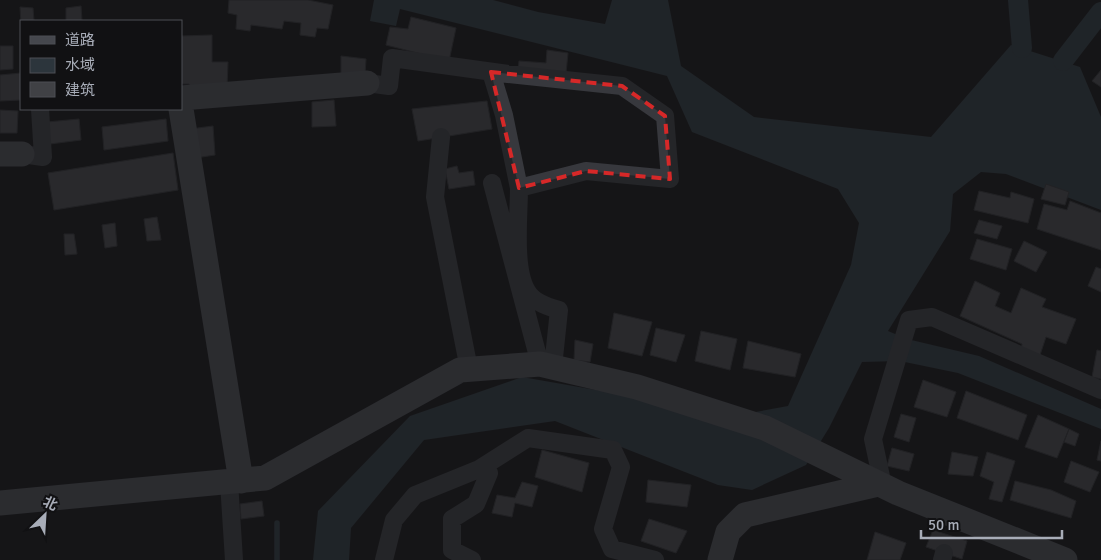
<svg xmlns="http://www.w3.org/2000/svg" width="1101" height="560" viewBox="0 0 1101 560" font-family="Signika,'Noto Sans SC',sans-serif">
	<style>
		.water { fill: #2c353c }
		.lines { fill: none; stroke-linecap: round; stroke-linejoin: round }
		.stream { stroke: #2c353c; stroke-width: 5.5 }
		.canal { stroke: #2c353c; stroke-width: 20 }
		.building { fill: #404145; stroke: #303034 }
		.street { stroke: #37383d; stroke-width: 18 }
		.secondary { stroke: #45474d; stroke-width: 25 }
		.marked { fill: none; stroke: #d62828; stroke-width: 4; stroke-dasharray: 10 6; stroke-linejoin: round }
	</style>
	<rect width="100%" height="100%" fill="#161618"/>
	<path class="water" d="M374 0H493L538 12 605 24 612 0H668L681 66 754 117 931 137 1011 45 1080 67 1101 117V210L1006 174 981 172 953 194 950 231 888 331 907 339 979 356 1101 409V429L958 373 900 361 862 362 829 428 806 465 752 490 718 485 555 421 424 440 351 528 349 560H313L318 511 410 416 522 377 739 415 788 406 851 265 859 223 838 189 692 132 667 76 400 9 396 26 370 21Z"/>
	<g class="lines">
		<path class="stream" d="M277 523V560"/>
		<path class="canal" d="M1018 0 1022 48
			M1063 61 1101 12"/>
	</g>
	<path class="building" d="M229 0H308L333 5 328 29 317 28 315 37 300 35 301 23 284 21 282 29 251 25 250 31 236 29 237 15 228 13Z
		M81 6 82 21H66V8Z
		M20 7 33 8 34 21H21V24Z
		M411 17 456 28 449 61 386 45 390 27 408 29Z
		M212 35V62H228L227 88 191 89 189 84H181V36Z
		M0 46H13V69L0 70Z
		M547 50 568 53 566 73 518 71 519 61 546 63Z
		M341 56 366 59 365 75 341 74Z
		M1101 70V87L1092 81Z
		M21 73V100L0 101V75Z
		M334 100 336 126 312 127V102Z
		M487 101 492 129 418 141 412 109Z
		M0 110 18 111 17 133H0Z
		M79 119 81 140 50 144 47 122Z
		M166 119 168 141 104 150 102 127Z
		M213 126 215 155 195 158 190 129Z
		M173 153 178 190 54 210 48 173Z
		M457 166 459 173 473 171 475 185 449 189 445 169Z
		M1046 184 1069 192 1065 205 1041 199Z
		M979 191 1010 198 1011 192 1034 199 1028 223 974 210Z
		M1070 201 1101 213V250L1037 229 1044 204 1067 210Z
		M157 217 161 240 147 241 144 219Z
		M979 220 1002 226 997 239 974 233Z
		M115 223 117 246 105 248 102 225Z
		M64 234H74L77 254 65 255Z
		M977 239 1012 249 1006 270 970 259Z
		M1024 241 1047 252 1036 272 1014 261Z
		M1096 267 1101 269V292L1088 286Z
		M975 281 1000 293 995 306 1011 313 1021 288 1046 299 1042 307 1076 319 1066 344 1046 337 1039 358 1021 351 1022 344 960 316Z
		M614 313 652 322 642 356 608 348Z
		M656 328 685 335 676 362 650 355Z
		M701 331 737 339 730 370 695 361Z
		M575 340 593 344 590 362 574 360Z
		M748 341 801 354 795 377 743 368Z
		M1097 350 1101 351V379L1092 377Z
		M923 380 956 392 947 417 914 407Z
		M966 391 1027 415 1018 440 957 418Z
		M901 414 916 418 909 442 894 437Z
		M1038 415 1069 429 1057 458 1025 447Z
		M1069 429 1079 434 1075 446 1064 442Z
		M1101 441V461L1097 460Z
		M892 448 914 454 909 471 887 466Z
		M542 450 589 463 582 492 535 477Z
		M952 452 978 457 973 476 948 474Z
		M987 452 1015 461 1002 502 989 499 994 482 980 476Z
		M1071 461 1099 472 1090 492 1064 482Z
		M648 480 691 485 687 507 646 502Z
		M1015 481 1051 490 1076 501 1071 518 1010 500Z
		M522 482 538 486 532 507 515 503 512 517 492 513 497 495 515 498Z
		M262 501 264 516 241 519 240 504Z
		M649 519 687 531 676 553 641 541Z
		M933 530 967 541 962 559 926 547Z
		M875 532 906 543 900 560H867Z"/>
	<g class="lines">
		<path class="street" d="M491 72 504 115 519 188
			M367 83 389 86 392 58 508 74 622 86 665 116 670 179 586 171 519 188C519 215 513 269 527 291 533 302 548 307 559 310L553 367
			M441 137 435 197 469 369
			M22 154 43 157 40 109
			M492 183 540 364
			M229 482 234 560
			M883 486 873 439 909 320 932 317 1101 390
			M384 560 394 520 415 495 479 469
			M472 560 452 550V519L476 504 489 473 479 469 528 438 613 450 621 467 603 529 612 549 655 560
			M942 560 944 553"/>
		<path class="secondary" d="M181 98 367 83
			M181 109 241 481
			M0 154H22
			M0 503 265 478 460 370 540 364 637 387 765 428 898 493 1065 560
			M720 560 728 532 745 515 878 484"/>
	</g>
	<path d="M0 0H1101V560H0ZM491 72 622 86 665 116 670 179 586 171 519 188Z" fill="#161618" fill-opacity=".55" fill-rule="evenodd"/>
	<path class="marked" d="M491 72 622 86 665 116 670 179 586 171 519 188Z"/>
	<rect x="20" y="20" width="162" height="90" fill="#111113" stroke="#4d4f55"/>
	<rect x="30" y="36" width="25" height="8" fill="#45474d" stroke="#4d4f55"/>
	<text x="65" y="45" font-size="15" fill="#a8adb8">道路</text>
	<rect x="30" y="58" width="25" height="15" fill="#2c353c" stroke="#4d4f55"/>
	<text x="65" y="70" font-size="15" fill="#a8adb8">水域</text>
	<rect x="30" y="82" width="25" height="15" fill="#404145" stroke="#4d4f55"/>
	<text x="65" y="95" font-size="15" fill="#a8adb8">建筑</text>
	<g transform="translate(45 515) rotate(25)" stroke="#111113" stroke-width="4" paint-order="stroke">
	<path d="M0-4L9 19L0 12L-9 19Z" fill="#a8adb8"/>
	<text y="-8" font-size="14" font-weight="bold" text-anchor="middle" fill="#a8adb8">北</text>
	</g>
	<path d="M921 530v8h141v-8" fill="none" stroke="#a8adb8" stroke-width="2.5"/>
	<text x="928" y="530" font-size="15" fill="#a8adb8" stroke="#111113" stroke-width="4" paint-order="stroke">50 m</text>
</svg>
